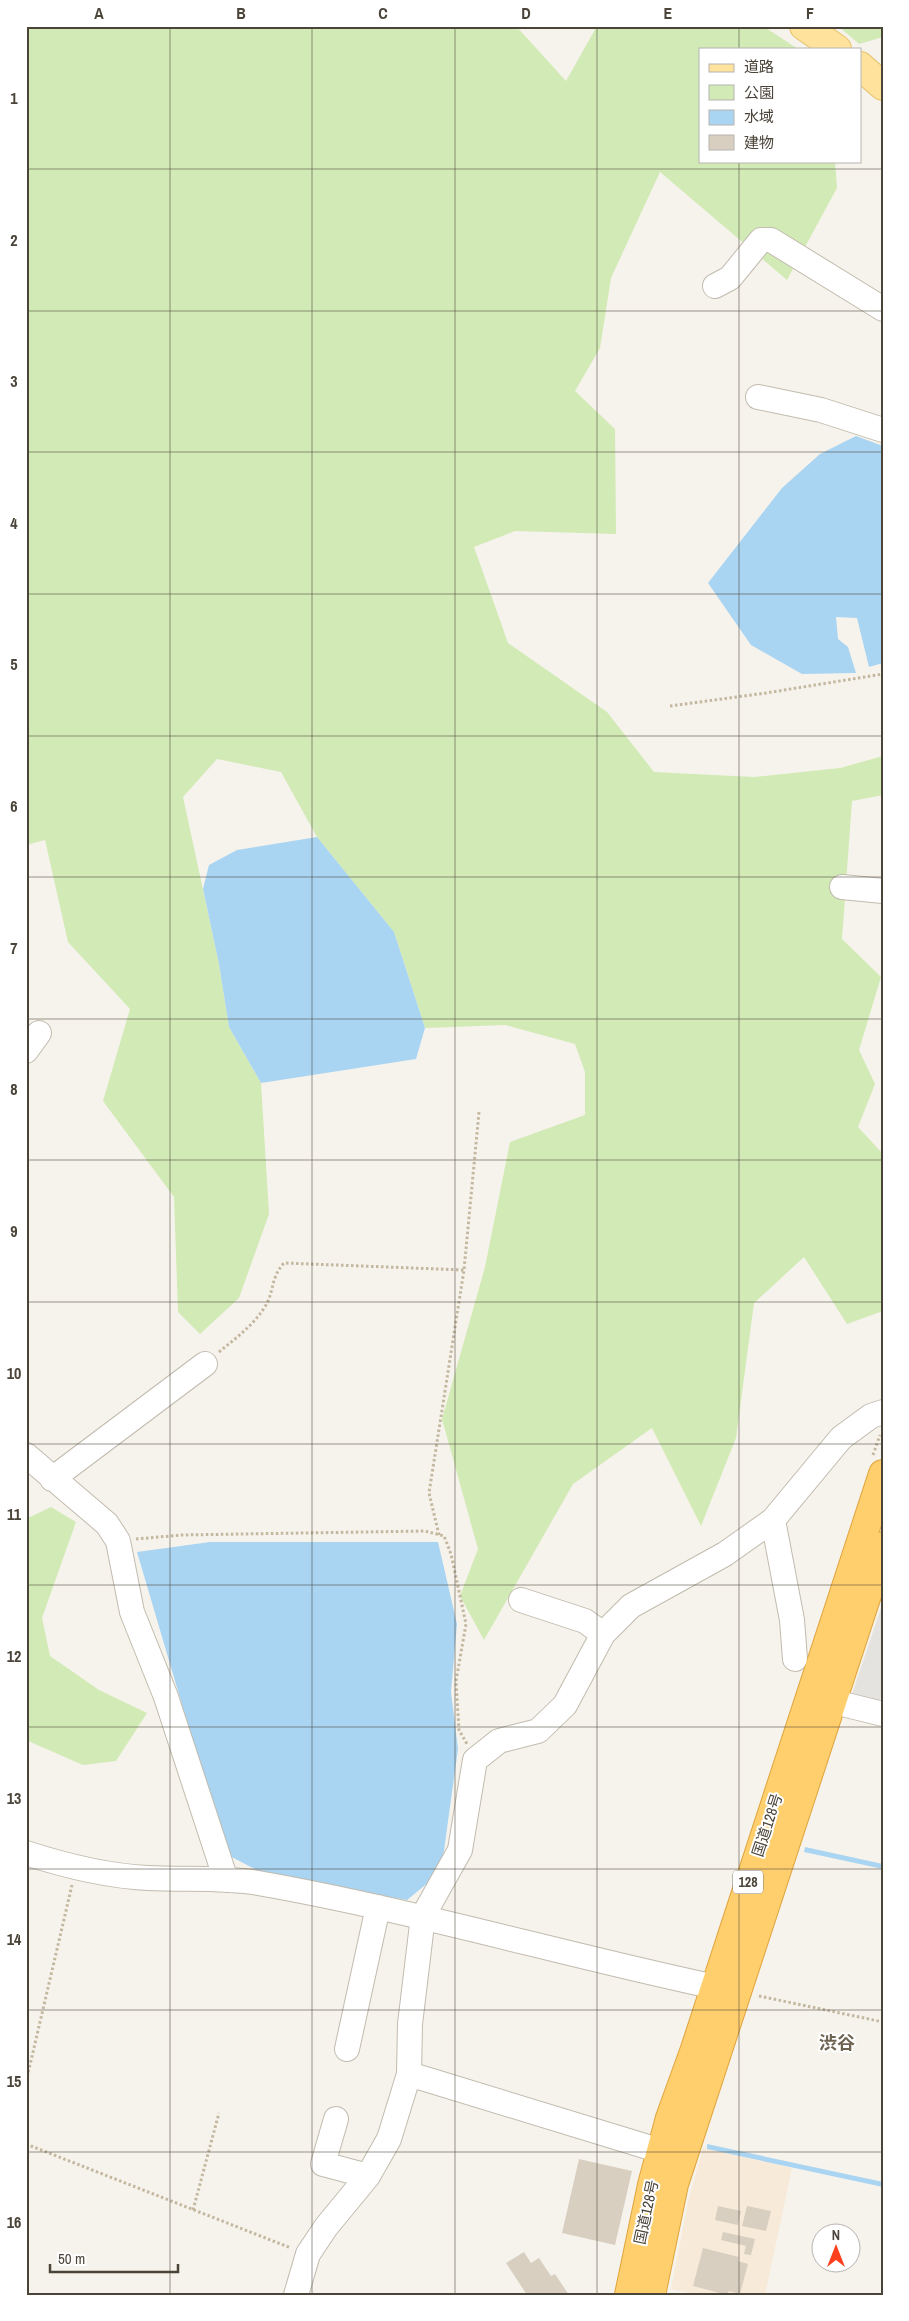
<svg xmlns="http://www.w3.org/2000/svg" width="909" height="2321" viewBox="0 0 909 2321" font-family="'Archivo Narrow','Noto Sans JP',sans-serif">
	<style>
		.commercial { fill: #f7ead8 }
		.green { fill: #d2eab5 }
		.parking { fill: #e5e3e0 }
		.water { fill: #a9d4f2 }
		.building { fill: #d8cfc1 }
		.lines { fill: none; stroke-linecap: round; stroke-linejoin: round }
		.minor-casing { stroke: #c2bbae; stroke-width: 26 }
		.major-casing { stroke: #e6c16a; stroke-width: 30 }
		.highway-casing { stroke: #e0a43c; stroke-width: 30 }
		.path { stroke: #c4b79f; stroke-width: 3; stroke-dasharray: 2.5 2.5; stroke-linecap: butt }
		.minor { stroke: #fff; stroke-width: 24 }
		.major { stroke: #ffe39c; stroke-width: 28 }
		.highway { stroke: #ffcf6e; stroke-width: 28 }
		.grid { fill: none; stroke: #4b4439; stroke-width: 1; stroke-opacity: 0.55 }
		.labels { text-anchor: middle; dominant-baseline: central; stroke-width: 4; stroke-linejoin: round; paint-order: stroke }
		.shield { fill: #fff; stroke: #817c74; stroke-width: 1 }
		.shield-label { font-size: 14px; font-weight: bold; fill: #4b4439 }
		.street-label { font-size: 15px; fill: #4b4439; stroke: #fff }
		.quarter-label { font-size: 18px; font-weight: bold; fill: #6e6250; stroke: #fff }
		.neatline { fill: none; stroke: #4b4439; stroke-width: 2 }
		.grid-label { font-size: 16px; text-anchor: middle; font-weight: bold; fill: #4b4439 }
	</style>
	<rect width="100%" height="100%" fill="#f6f3ec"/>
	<path class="commercial" d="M703 2148 792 2168 765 2295H698L671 2289 688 2202Z"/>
	<path class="green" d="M26 26H516L566 81 597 26H763L798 49H700V161H835L837 188 787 280 660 172 611 278 600 348 575 391 615 429 616 534 515 531 474 547 508 643 607 712 654 772 754 777 840 768 883 756V795L852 801 842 939 881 977 859 1050 875 1084 858 1127 883 1154V1311L847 1324 804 1257 754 1303 736 1438 701 1526 652 1428 573 1484 484 1640 460 1596 478 1549 442 1419 485 1267 510 1142 585 1115V1072L575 1044 505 1025 425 1028 394 932 317 837 281 772 217 759 183 797 219 964 229 1027 261 1083 269 1214 239 1298 200 1334 178 1312 174 1197 103 1101 130 1009 68 942 45 840 26 845Z
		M838 26H883V37L859 44Z
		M51 1507 76 1522 42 1618 50 1656 99 1690 147 1713 116 1761 83 1765 26 1740V1519Z"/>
	<path class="parking" d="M883 1602V1689L880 1701 852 1694Z"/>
	<path class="water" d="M856 436 883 446V663L869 667 857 618 836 617 838 639 848 647 856 673 802 674 751 645 708 583 782 488 820 454Z
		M317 837 394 932 425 1028 416 1059 261 1083 229 1027 219 964 203 889 209 865 237 850Z
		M210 1542H438L457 1624 451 1692 458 1749 441 1872 407 1900 266 1875 226 1854 137 1552Z
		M805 1847 883 1864V1869L804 1852Z
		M707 2144 883 2182V2187L707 2149Z"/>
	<path class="building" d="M579 2159 632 2171 615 2245 562 2233Z
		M718 2206 741 2211 738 2225 715 2220Z
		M747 2206 771 2211 766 2231 742 2226Z
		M723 2232 755 2239 751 2255 744 2254 746 2246 721 2240Z
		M703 2248 739 2257 738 2261 748 2264 740 2294 729 2291 727 2295 693 2286Z
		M524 2252 531 2263 539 2258 551 2276 555 2274 569 2295H527L506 2263Z"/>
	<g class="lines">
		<g class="minor-casing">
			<path id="minor" d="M715 286 730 278 761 240H771L883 309
				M758 397 821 410 883 430
				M842 887 883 891
				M26 1051 39 1033
				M26 1455 107 1524 118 1541 132 1612 166 1697 226 1880
				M52 1479 205 1364
				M773 1520 792 1620 795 1659
				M521 1600 585 1621 603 1634
				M814 1697 883 1714
				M26 1853C66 1866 106 1876 148 1878 184 1880 222 1877 258 1883 418 1911 574 1958 734 1991
				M347 2049 378 1907
				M409 2074 661 2151
				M336 2119 323 2164 368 2176
				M296 2295 308 2254 326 2227 368 2176 389 2139 409 2074 410 2024 423 1916 460 1850 475 1760 499 1741 538 1731 565 1705 603 1634 631 1606 725 1554 773 1520 841 1438 871 1416 883 1412"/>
		</g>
		<g class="major-casing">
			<path id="major" d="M804 26 837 49
				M860 66 883 86"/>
		</g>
		<g class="highway-casing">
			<path id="highway" d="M629 2295 652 2185 670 2118 695 2049 883 1474
				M651 2295 674 2184 883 1546"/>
		</g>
		<path class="path" d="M670 706 766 693 883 674
			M219 1352C236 1338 254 1325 266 1305 274 1291 271 1277 284 1263L464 1270
			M873 1455 880 1435
			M439 1535 429 1493 464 1270 479 1112
			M136 1539 182 1535 425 1531 444 1536 451 1554 466 1624 456 1681 459 1730 467 1744
			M759 1996 883 2022
			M26 2082 72 1885
			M26 2144 291 2248
			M193 2210 219 2113"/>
		<use href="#minor" class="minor"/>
		<use href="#major" class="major"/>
		<use href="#highway" class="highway"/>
	</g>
	<path class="grid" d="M170 26V2295M312 26V2295M455 26V2295M597 26V2295M739 26V49M739 161V2295M26 169H883M26 311H883M26 452H883M26 594H883M26 736H883M26 877H883M26 1019H883M26 1160H883M26 1302H883M26 1444H883M26 1585H883M26 1727H883M26 1869H883M26 2010H883M26 2152H883"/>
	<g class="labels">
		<rect class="shield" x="733" y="1870.5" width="30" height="23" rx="4"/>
		<g class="shield-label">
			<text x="748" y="1882">128</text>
		</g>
		<g class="street-label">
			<text transform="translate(767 1825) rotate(-72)">国道128号</text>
			<text transform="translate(646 2212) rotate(-78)">国道128号</text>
		</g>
		<g class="quarter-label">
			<text x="837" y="2042">渋谷</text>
		</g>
	</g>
	<rect width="909" height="2321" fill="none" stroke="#ffffff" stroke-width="55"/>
	<rect x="699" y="48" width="162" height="115" fill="#ffffff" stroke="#b7b4b0"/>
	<rect x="709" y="64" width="25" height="8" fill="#ffe39c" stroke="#b7b4b0"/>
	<text x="744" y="72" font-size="15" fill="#4b4439">道路</text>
	<rect x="709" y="85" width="25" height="15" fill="#d2eab5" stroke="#b7b4b0"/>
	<text x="744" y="98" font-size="15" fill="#4b4439">公園</text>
	<rect x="709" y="110" width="25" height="15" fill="#a9d4f2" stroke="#b7b4b0"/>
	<text x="744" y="122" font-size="15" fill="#4b4439">水域</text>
	<rect x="709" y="135" width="25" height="15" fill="#d8cfc1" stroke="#b7b4b0"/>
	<text x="744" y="148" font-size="15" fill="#4b4439">建物</text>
	<g transform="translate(836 2248)"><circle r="24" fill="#ffffff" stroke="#b7b4b0"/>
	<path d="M0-4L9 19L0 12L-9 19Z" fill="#fc3f1d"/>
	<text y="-8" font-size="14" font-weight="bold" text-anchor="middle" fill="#4b4439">N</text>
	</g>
	<path d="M50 2264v8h128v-8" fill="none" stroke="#4b4439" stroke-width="2.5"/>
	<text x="58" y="2264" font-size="15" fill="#4b4439" stroke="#ffffff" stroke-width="4" paint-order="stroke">50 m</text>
	<rect x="28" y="28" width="854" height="2266" class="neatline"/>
	<g class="grid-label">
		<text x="99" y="19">A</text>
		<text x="241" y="19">B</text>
		<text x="383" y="19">C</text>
		<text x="526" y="19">D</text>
		<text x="668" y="19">E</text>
		<text x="810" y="19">F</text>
		<text x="14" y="104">1</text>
		<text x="14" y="246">2</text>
		<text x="14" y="387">3</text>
		<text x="14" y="529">4</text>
		<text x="14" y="670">5</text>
		<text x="14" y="812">6</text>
		<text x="14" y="954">7</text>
		<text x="14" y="1095">8</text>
		<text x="14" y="1237">9</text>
		<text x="14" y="1379">10</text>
		<text x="14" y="1520">11</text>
		<text x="14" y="1662">12</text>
		<text x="14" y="1804">13</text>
		<text x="14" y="1945">14</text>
		<text x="14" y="2087">15</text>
		<text x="14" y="2228">16</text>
	</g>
</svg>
